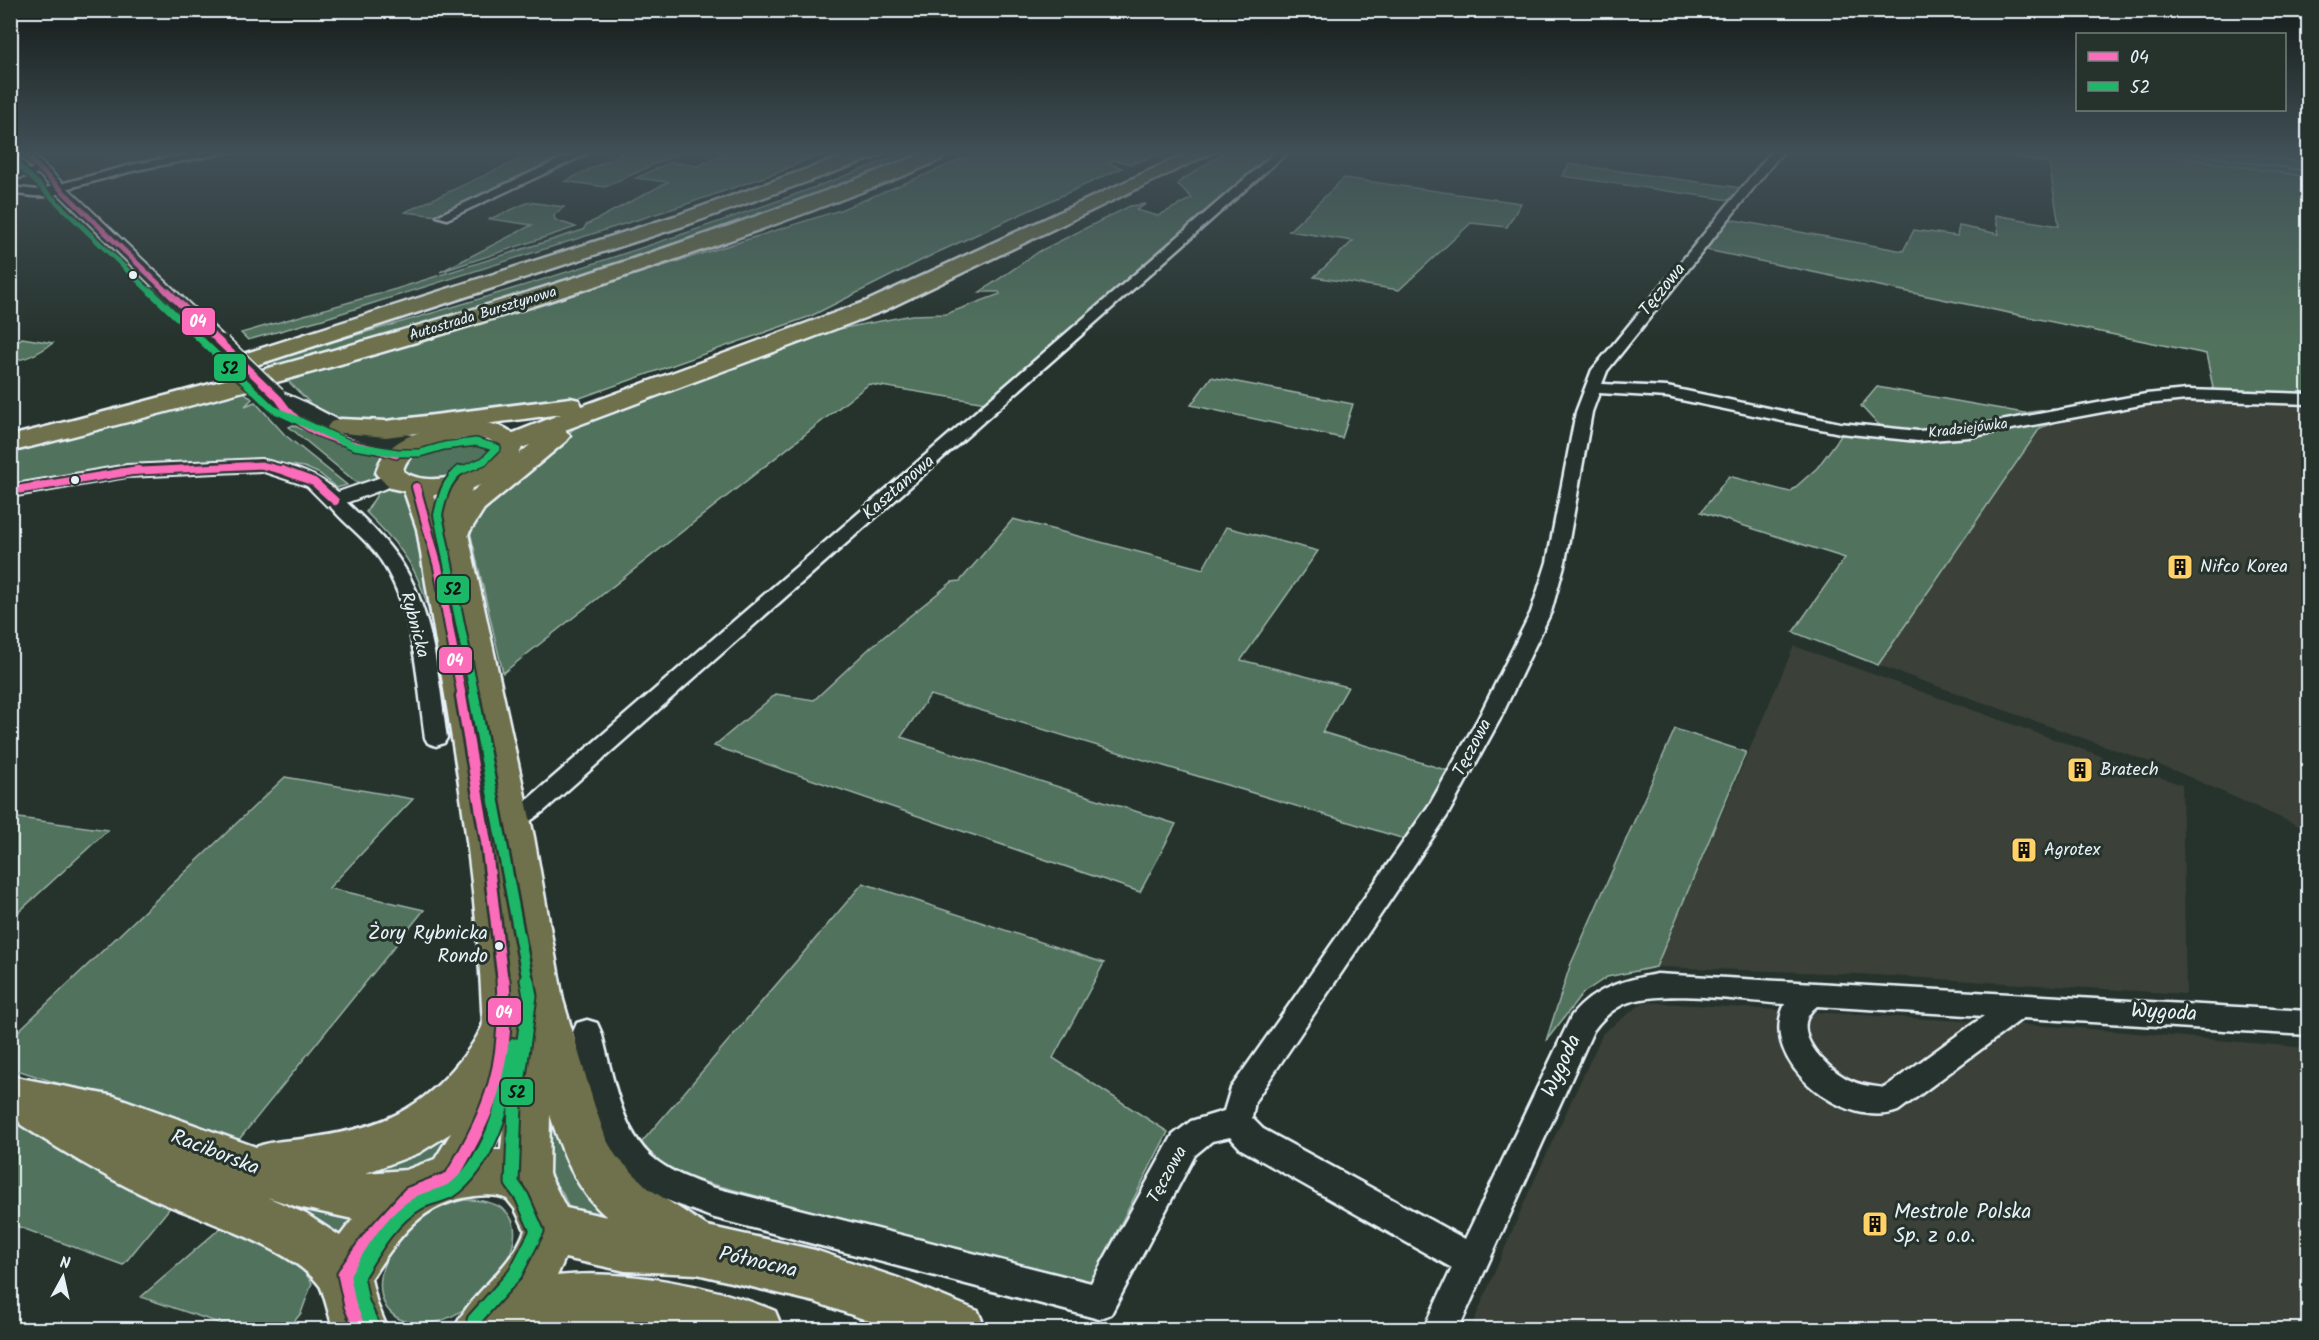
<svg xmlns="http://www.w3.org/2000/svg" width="2319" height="1340" viewBox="0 0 2319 1340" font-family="Kalam,sans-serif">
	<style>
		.built { fill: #3a4039 }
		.green { fill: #51725d; stroke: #9cb2aa; stroke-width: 1.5 }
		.water { fill: #4a6f6f; stroke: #89a3a6; stroke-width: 1.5 }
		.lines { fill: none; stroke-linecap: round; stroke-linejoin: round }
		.shore { stroke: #a9bdc1; stroke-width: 1.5 }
		.minor-casing { stroke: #e8f1f8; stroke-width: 5 }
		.tertiary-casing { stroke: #e8f1f8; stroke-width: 4 }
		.primary-casing { stroke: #e8f1f8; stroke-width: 5 }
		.motorway-casing { stroke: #e8f1f8; stroke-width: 5 }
		.minor { fill: #26332d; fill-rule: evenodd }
		.tertiary { fill: #26332d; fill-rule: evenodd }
		.primary { fill: #6e714b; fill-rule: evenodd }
		.motorway { fill: #6e714b; fill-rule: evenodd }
		.tertiary-bridge-casing { stroke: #e8f1f8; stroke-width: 22; stroke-linecap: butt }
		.tertiary-bridge { stroke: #26332d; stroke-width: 19 }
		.bus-1-far4-casing { stroke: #26332d; stroke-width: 8 }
		.bus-1-far3-casing { stroke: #26332d; stroke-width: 10 }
		.bus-1-far2-casing { stroke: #26332d; stroke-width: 12 }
		.bus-1-far1-casing { stroke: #26332d; stroke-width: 15 }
		.bus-1-casing { stroke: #26332d; stroke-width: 17 }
		.bus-2-far4-casing { stroke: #26332d; stroke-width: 8 }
		.bus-2-far3-casing { stroke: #26332d; stroke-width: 10 }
		.bus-2-far2-casing { stroke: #26332d; stroke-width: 12 }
		.bus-2-far1-casing { stroke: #26332d; stroke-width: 15 }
		.bus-2-casing { stroke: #26332d; stroke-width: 17 }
		.bus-1-far4 { stroke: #fb6dba; stroke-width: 5 }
		.bus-1-far3 { stroke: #fb6dba; stroke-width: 7 }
		.bus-1-far2 { stroke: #fb6dba; stroke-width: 8 }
		.bus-1-far1 { stroke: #fb6dba; stroke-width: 10 }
		.bus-1 { stroke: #fb6dba; stroke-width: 13 }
		.bus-2-far4 { stroke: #1ab867; stroke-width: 5 }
		.bus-2-far3 { stroke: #1ab867; stroke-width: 7 }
		.bus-2-far2 { stroke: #1ab867; stroke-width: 8 }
		.bus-2-far1 { stroke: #1ab867; stroke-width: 10 }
		.bus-2 { stroke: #1ab867; stroke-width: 13 }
		.bus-dot { fill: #e8f1f8; stroke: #26332d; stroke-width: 2 }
		.labels { text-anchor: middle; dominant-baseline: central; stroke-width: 6; stroke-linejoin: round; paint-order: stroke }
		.far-street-label { font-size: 15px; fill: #e8f1f8; stroke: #26332d }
		.street-label { font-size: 18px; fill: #e8f1f8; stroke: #26332d }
		.poi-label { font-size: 18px; fill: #e8f1f8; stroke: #26332d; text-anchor: start }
		.near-bus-label { font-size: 20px; fill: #e8f1f8; stroke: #26332d; text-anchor: end }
		.near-street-label { font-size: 21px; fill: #e8f1f8; stroke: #26332d }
		.near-poi-label { font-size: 21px; fill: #e8f1f8; stroke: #26332d; text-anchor: start }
		.line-badge { stroke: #26332d; stroke-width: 2 }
		.badge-label { font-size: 16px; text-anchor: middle; font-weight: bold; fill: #fff }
		.pale-badge-label { font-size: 16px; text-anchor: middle; font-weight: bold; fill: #111 }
	</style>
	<rect width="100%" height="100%" fill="#26332d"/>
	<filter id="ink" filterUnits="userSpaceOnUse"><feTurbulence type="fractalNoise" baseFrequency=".0167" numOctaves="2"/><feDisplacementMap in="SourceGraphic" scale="12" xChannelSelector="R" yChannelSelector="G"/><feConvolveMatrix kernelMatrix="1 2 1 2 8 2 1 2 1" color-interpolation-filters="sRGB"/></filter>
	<g filter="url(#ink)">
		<path class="built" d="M98 151H192L168 160 87 179 67 181 61 170 102 161Z
			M2239 400 2308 402V830L2178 772 1878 665 2040 428 2109 409 2182 401Z
			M1794 646 2182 785 2186 994 1858 974 1656 967Z
			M1644 1002 2080 1028 2308 1048V1329L1470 1330 1528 1194 1603 1033Z"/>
		<path class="green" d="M537 151H583L438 216 405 212Z
			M627 151H683L605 187 565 181Z
			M727 151H826L779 172 681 206 323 319 248 340 241 333 396 289 583 230 586 225 668 182 636 178 671 162 698 166Z
			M909 151H936L720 234 274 372 265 361C483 300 699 235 909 151Z
			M982 151H1168L1132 164 1114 160 1108 163 1122 168 934 254 811 316 563 404 390 425 350 423 313 406 286 379 474 326 840 210Z
			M1226 151H1279L986 403 869 384 503 673 469 527 479 508 582 422 818 333 912 315 946 314 1000 294 999 292H980L1040 251 1130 206 1146 204 1136 210 1158 216 1192 198 1178 184 1179 182Z
			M1972 151H2139L2308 177V395L2214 392 2206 354 1702 249 1729 219 1903 251 1914 230 1957 236 1959 226 1999 234 1995 215 2059 226 2049 163Z
			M1569 164 1742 188 1730 200 1562 176Z
			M1344 178 1521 203 1507 227 1471 223 1399 290 1314 277 1353 241 1289 231Z
			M529 202 564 207 554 215 555 220 576 227 440 272 532 225 490 219Z
			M22 338 53 343C42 351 25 361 11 360V345Z
			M1211 377 1353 404 1342 438 1191 405Z
			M1877 387 2024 413 2054 409C2008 420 1930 443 1885 428 1877 426 1868 413 1861 406Z
			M242 390 252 399 245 406 255 402 285 435 347 485 337 488 320 474 304 467 251 459 124 466 11 485V451Z
			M2059 421 2040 428 1878 665 1793 632 1845 558 1701 512 1729 476 1790 492 1817 468 1843 433 1933 441 1992 434Z
			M293 425 323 439 378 453 383 459 377 477 369 483 356 482 289 427Z
			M479 437 487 439 496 447 492 458C470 471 439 489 413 477 409 475 404 474 403 468 400 455 436 441 446 438 457 436 469 437 479 437Z
			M388 488 408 491 415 510 441 633 435 640C422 575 412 558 366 512L378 493 374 491Z
			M1013 519 1203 569 1226 527 1318 551 1241 660 1348 687 1322 732 1452 772 1408 840 930 695 901 737 1176 824 1140 892 714 746 776 694 814 700 871 647 952 582 960 581Z
			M1675 729 1746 752 1656 967 1607 977 1583 993 1546 1041 1570 966Z
			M285 777 413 799 329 888 424 910 237 1142 11 1068V1038Z
			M11 817 108 830 11 919 10 817Z
			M863 883 1104 963 1053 1058 1168 1132 1089 1285 637 1164 641 1143Z
			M560 1110 608 1202 593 1223 570 1210 562 1192 539 1163 534 1117Z
			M10 1118 22 1122 173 1204 123 1265 11 1224Z
			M473 1122 449 1161 367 1179 338 1167Z
			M110 1129 258 1190 356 1221 342 1240Z
			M464 1200C567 1198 490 1316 430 1323 370 1330 370 1269 401 1236 419 1217 439 1206 464 1200Z
			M224 1225 294 1256 312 1283 301 1313 288 1329H237L141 1297Z"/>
		<path class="water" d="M2139 151H2308V177Z"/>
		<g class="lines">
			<path class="shore" d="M2172 151 2308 171
				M2222 151 2308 163"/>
			<g class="minor-casing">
				<path id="minor" d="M208 151H234L136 170 65 189C54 201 26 195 10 193V187L38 190 135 164Z
					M578 151H593L447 219 437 216Z
					M1277 151H1289L544 811C531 820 519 832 503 827L499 821 503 815 528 799Z
					M1772 151H1783L1607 371 1602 384 1667 387 1840 423 1918 431 1969 427 2146 394 2187 390 2308 394V404L2187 400 2146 404 1969 437 1918 441 1840 433 1667 397 1599 393 1592 412 1565 562 1551 612 1500 719 1447 816 1255 1101 1252 1118 1263 1129 1465 1239 1572 1015C1595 988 1623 980 1657 974L2308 1011V1035L2023 1018 1898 1111C1846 1131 1756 1062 1785 1004 1743 1001 1661 988 1624 1004 1611 1010 1601 1020 1593 1031L1458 1330H1423L1452 1268 1241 1149 1230 1137 1212 1141 1195 1155 1111 1314 1099 1319 711 1217C686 1207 658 1199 636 1183 596 1153 585 1078 573 1032L577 1023 587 1020 597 1023 601 1032C613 1074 620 1133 657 1161 673 1173 692 1180 711 1187L1091 1283 1173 1135 1191 1121 1224 1111 1231 1088 1430 804 1478 719 1531 612 1547 562 1576 412 1592 370ZM1817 1006 1984 1016 1884 1088C1873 1086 1862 1086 1852 1081 1828 1071 1785 1030 1817 1006Z
					M40 167 46 170 44 172 10 180V174Z
					M335 496 341 497C361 516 382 535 398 558 434 609 438 678 447 738L444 743 436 746 428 743 425 738C417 679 415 613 382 562 367 538 342 523 326 501Z"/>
			</g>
			<g class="tertiary-casing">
				<path id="tertiary" d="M15 151H29L227 340 230 344 227 348H215Z
					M276 391C306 399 332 420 361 429 383 435 405 432 426 437L429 441 426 445C375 458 314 422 269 401L267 397 269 393Z
					M261 459C292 467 314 471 338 492L393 473 400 475 403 479 400 483 335 507 327 506 307 486 261 471 127 477 10 497V485L127 465Z"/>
			</g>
			<g class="primary-casing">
				<path id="primary" d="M466 422C489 422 509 424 523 444 515 470 497 480 472 488L464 515 534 837 563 1000 594 1104 606 1139 616 1156 648 1188 707 1226 815 1250 898 1278 978 1311 986 1330H895L815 1302 697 1274 625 1271 565 1258 557 1276C624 1269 713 1285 775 1311L783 1330 572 1327 454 1330C470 1292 511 1270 525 1230L515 1209 507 1199C497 1194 485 1195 475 1196 421 1202 399 1237 371 1279L377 1304 388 1330H334C330 1320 324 1292 320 1286 290 1245 188 1216 141 1194 100 1174 60 1150 21 1125L19 1121 10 1118V1076L114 1096 256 1147C274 1140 292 1141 310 1138 371 1129 413 1116 454 1068 464 1057 476 1040 482 1027 484 1022 482 1013 482 1008 475 847 443 688 417 529L404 491 390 488 376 474C383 435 433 427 466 422ZM466 438 488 439 497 444C487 474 428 490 403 471 407 447 445 440 466 438ZM441 494 438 508 433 495ZM550 1115C562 1152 576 1191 607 1217L566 1208 549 1174ZM503 1128 501 1150H492ZM451 1133 435 1159 406 1170 366 1173 419 1153ZM267 1197 298 1207 353 1219 340 1236 306 1214Z"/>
			</g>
			<g class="motorway-casing">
				<path id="motorway" d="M858 151H883L881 155 689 224 253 366H237L233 361 237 356 675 216Z
					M929 151H953C942 164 838 200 816 209 553 307 283 384 10 452V436C323 357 629 271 929 151Z
					M1192 151H1215L883 311 565 430 570 436 566 441 484 509 465 539 455 542 445 539 441 533 464 498 530 445 510 452 501 450 497 444 501 438 561 414 386 437 331 432 327 427 331 422 340 419 386 421 570 398 579 400 582 406 867 301Z"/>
			</g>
			<use href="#minor" class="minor"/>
			<use href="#tertiary" class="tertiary"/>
			<use href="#primary" class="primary"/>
			<use href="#motorway" class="motorway"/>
			<g class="tertiary-bridge-casing">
				<path id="tertiary-bridge" d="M221 344 276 397"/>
			</g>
			<use href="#tertiary-bridge" class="tertiary-bridge"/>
			<g class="bus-1-far4-casing">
				<path id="bus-1-far4" d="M21 151 169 294"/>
			</g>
			<g class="bus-1-far3-casing">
				<path id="bus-1-far3" d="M168 292 279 399C307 442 351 441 396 455
					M121 472 261 465 288 472"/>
			</g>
			<g class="bus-1-far2-casing">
				<path id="bus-1-far2" d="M282 470 314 482 335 501
					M416 487 438 567 462 697
					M10 491 138 470"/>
			</g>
			<g class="bus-1-far1-casing">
				<path id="bus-1-far1" d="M461 696 486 842 503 982"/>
			</g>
			<g class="bus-1-casing">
				<path id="bus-1" d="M451 1178C493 1106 509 1065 503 980
					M361 1330 351 1306 344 1274 371 1236 409 1194 451 1178"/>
			</g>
			<g class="bus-2-far4-casing">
				<path id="bus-2-far4" d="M13 160 152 294"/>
			</g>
			<g class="bus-2-far3-casing">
				<path id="bus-2-far3" d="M151 292 273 409 354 446 398 453H420L444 446 476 442 497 448 484 461 458 472"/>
			</g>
			<g class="bus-2-far2-casing">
				<path id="bus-2-far2" d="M460 470C445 482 442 498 438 515L475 697"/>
			</g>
			<g class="bus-2-far1-casing">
				<path id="bus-2-far1" d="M474 696 528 982"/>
			</g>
			<g class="bus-2-casing">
				<path id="bus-2" d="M474 1320 515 1274 537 1231 522 1197 512 1183 515 1106 530 996 527 980
					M372 1325 362 1302 357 1276C373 1250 391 1218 418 1203 430 1196 445 1196 456 1187 494 1155 507 1092 515 1045"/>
			</g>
			<use href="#bus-1-far4" class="bus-1-far4"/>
			<use href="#bus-1-far3" class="bus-1-far3"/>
			<use href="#bus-1-far2" class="bus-1-far2"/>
			<use href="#bus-1-far1" class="bus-1-far1"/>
			<use href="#bus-1" class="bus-1"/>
			<use href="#bus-2-far4" class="bus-2-far4"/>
			<use href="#bus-2-far3" class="bus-2-far3"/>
			<use href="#bus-2-far2" class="bus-2-far2"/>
			<use href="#bus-2-far1" class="bus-2-far1"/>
			<use href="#bus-2" class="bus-2"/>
		</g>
	</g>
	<linearGradient id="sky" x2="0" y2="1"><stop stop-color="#151c19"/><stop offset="0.45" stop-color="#415057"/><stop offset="1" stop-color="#415057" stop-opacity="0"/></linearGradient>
	<rect width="2319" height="339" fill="url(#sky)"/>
	<defs>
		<g id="building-square" transform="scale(1.35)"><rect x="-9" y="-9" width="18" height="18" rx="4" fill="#ffd166" stroke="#26332d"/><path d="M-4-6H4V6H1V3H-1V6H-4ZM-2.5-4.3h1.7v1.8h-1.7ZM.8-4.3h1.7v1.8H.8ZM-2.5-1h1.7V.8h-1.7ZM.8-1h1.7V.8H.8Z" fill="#111"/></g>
	</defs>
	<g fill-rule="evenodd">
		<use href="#building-square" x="2180" y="567"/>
		<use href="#building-square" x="2080" y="770"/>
		<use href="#building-square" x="2024" y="850"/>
		<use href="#building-square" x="1875" y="1224"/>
	</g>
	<g class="bus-dot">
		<circle cx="133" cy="275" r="5"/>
		<circle cx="75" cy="480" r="5"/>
		<circle cx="499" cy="946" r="5"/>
	</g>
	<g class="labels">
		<g class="far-street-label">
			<text transform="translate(483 314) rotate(-17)">Autostrada Bursztynowa</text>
			<text transform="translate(1968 429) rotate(-7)">Kradziejówka</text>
		</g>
		<g class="street-label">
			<text transform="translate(1663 290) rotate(-51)">Tęczowa</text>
			<text transform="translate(899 488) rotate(-41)">Kasztanowa</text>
			<text transform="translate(414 625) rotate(75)">Rybnicka</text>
			<text transform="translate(1473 748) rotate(-62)">Tęczowa</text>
			<text transform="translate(1168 1175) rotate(-61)">Tęczowa</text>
		</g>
		<g class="poi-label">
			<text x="2200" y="567">Nifco Korea</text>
			<text x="2100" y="770">Bratech</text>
			<text x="2044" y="850">Agrotex</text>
		</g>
		<g class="near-bus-label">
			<text x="488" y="934">Żory Rybnicka<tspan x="488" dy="23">Rondo</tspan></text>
		</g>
		<g class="near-street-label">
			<text transform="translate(2164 1013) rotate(3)">Wygoda</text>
			<text transform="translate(1562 1066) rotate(-65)">Wygoda</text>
			<text transform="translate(215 1153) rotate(21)">Raciborska</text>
			<text transform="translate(758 1263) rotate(13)">Północna</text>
		</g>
		<g class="near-poi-label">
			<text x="1894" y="1212">Mestrole Polska<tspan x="1894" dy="24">Sp. z o.o.</tspan></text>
		</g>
	</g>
	<g class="line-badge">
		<rect x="181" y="307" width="35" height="29" rx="6" fill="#fb6dba"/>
		<rect x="213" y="353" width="34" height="29" rx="6" fill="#1ab867"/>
		<rect x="436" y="575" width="34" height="29" rx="6" fill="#1ab867"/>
		<rect x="438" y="646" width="35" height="28" rx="6" fill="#fb6dba"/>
		<rect x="487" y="997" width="35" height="29" rx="6" fill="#fb6dba"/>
		<rect x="500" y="1078" width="34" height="28" rx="6" fill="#1ab867"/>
	</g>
	<g class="badge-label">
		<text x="198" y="327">04</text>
		<text x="455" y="666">04</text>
		<text x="504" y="1018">04</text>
	</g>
	<g class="pale-badge-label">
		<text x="230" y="374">52</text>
		<text x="453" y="595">52</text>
		<text x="517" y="1098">52</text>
	</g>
	<rect width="2319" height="1340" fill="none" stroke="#26332d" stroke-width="36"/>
	<rect x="18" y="18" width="2283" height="1304" fill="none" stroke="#e8f1f8" stroke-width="2" filter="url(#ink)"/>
	<rect x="2076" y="33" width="210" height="78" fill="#26332d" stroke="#747f7e" stroke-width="1.5"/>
	<rect x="2088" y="52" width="30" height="9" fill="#fb6dba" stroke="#747f7e" stroke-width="1.5"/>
	<text x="2130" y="63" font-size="18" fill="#e8f1f8">04</text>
	<rect x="2088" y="82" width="30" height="9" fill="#1ab867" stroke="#747f7e" stroke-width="1.5"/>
	<text x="2130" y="93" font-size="18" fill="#e8f1f8">52</text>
	<g transform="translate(63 1277) rotate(8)" stroke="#26332d" stroke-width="4.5" paint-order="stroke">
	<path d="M0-4.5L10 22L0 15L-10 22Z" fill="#e8f1f8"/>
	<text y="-9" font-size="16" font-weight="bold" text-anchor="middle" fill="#e8f1f8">N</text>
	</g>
</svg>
